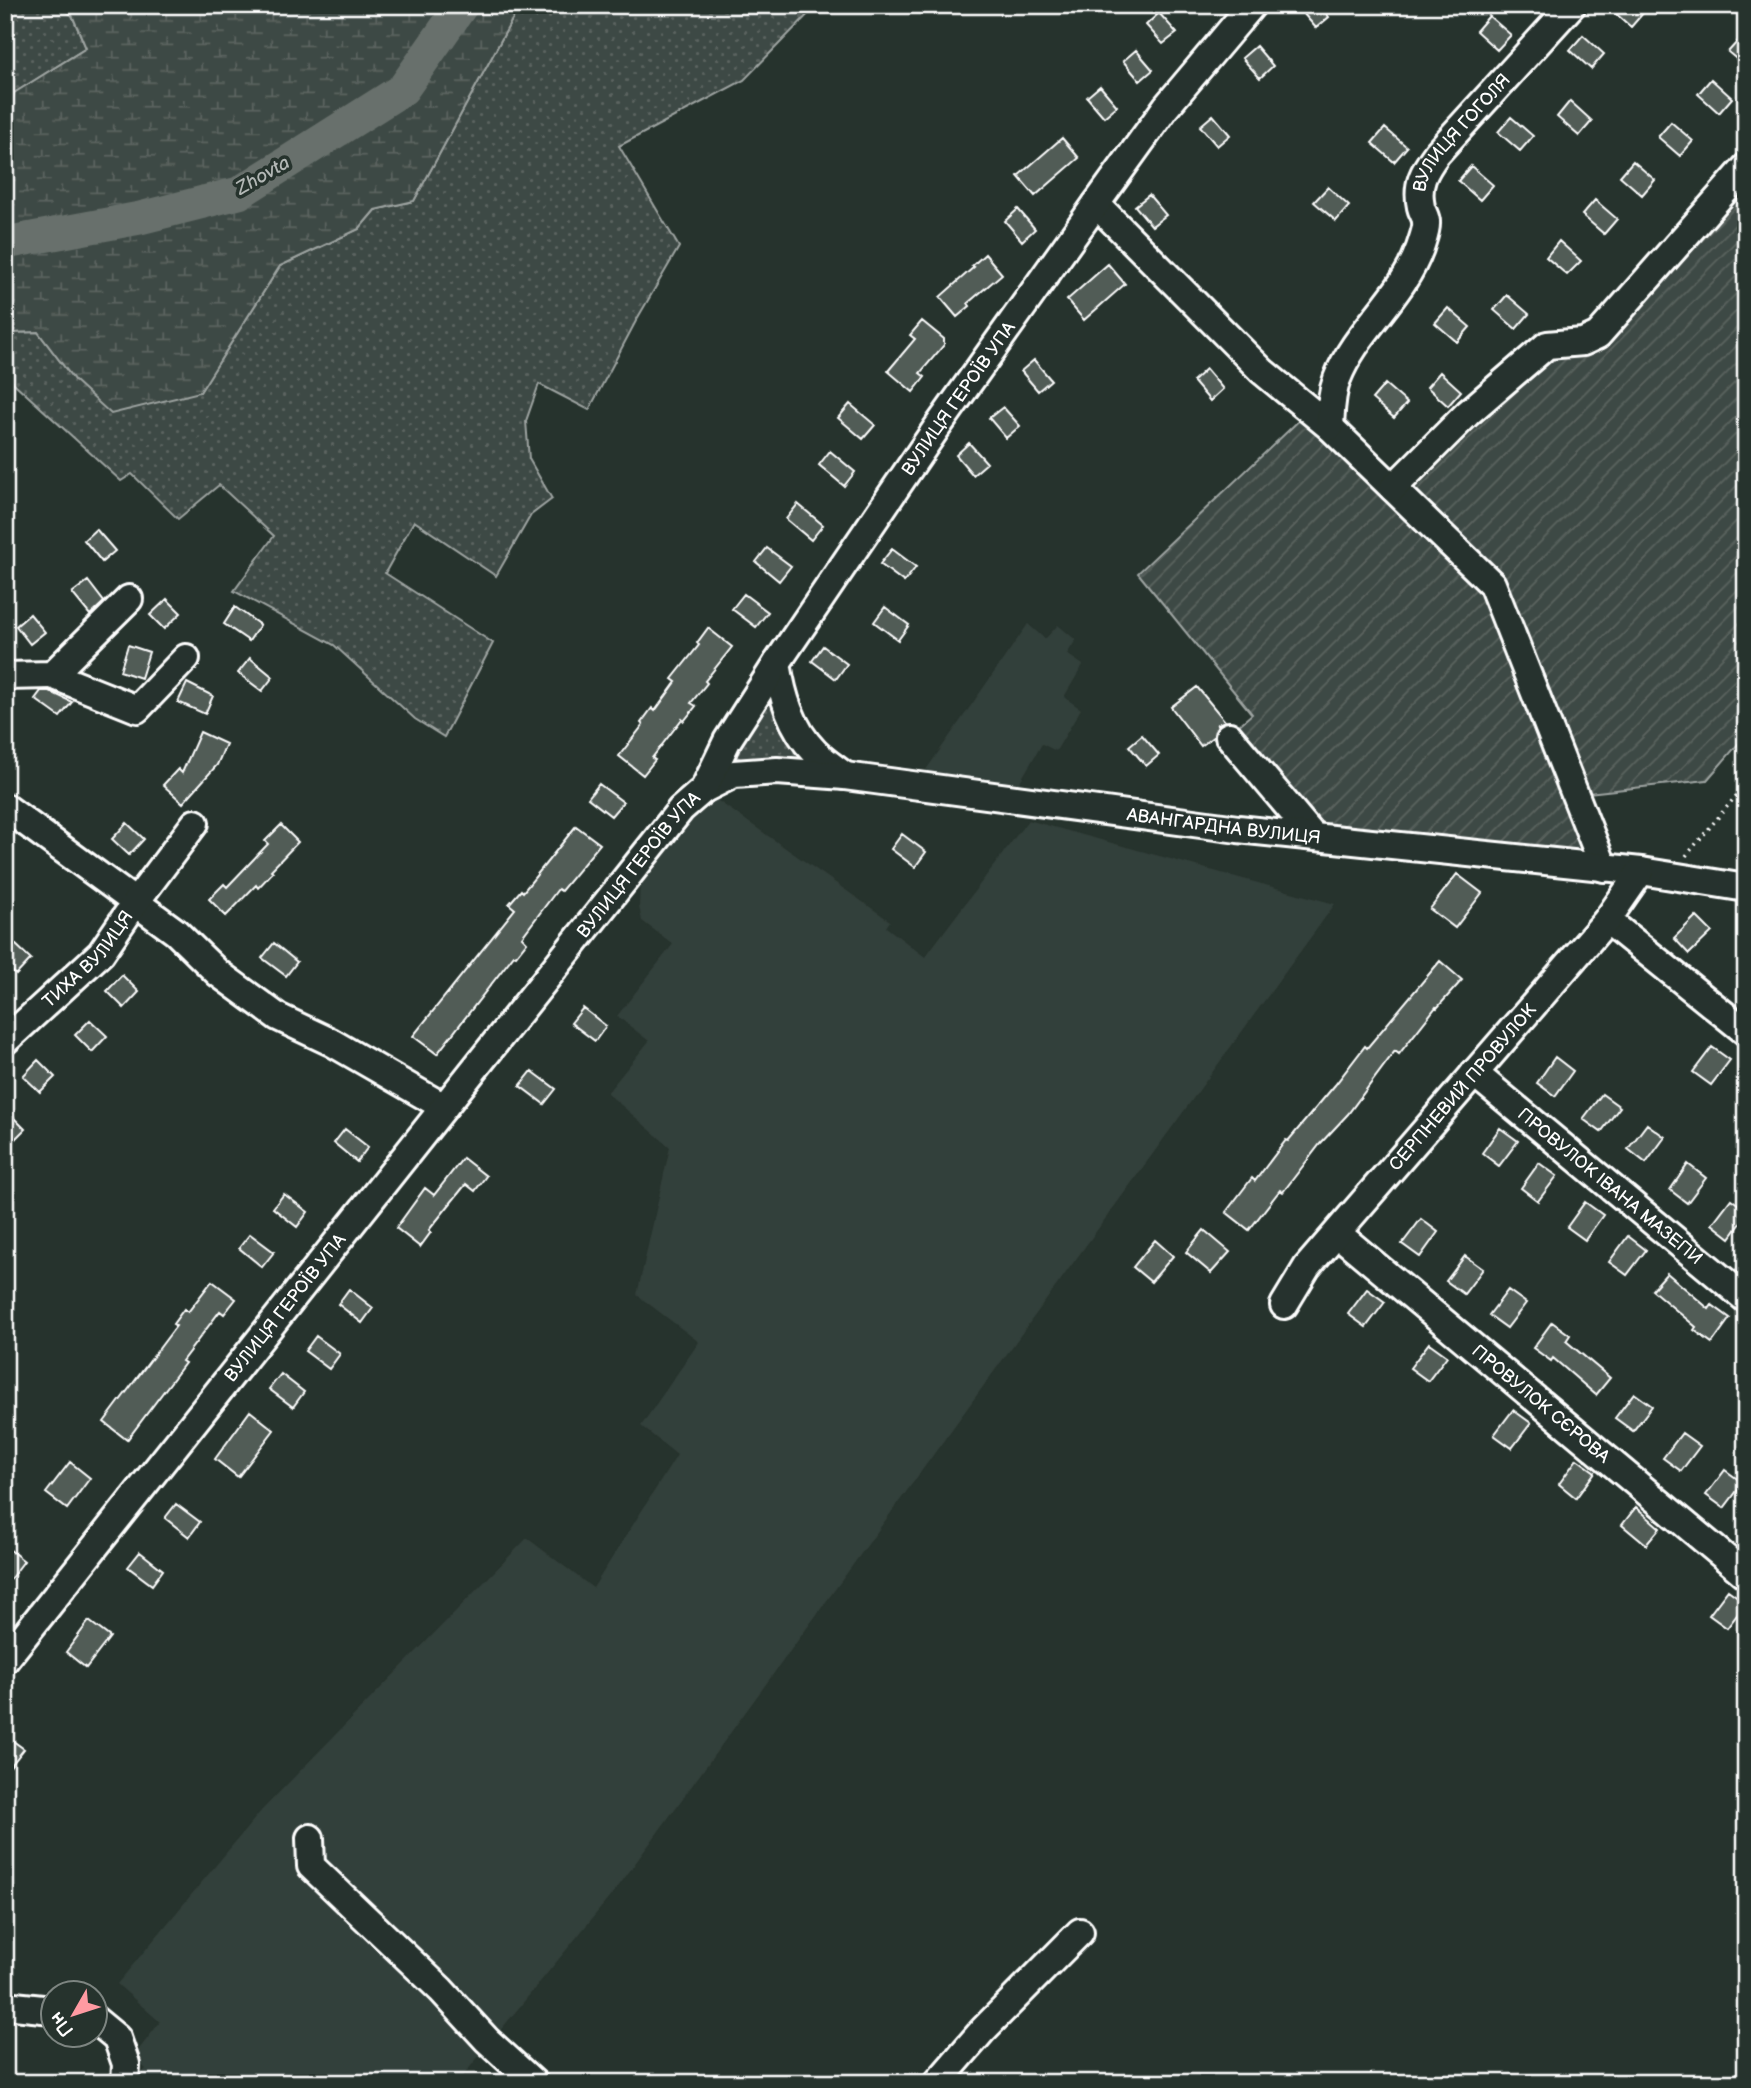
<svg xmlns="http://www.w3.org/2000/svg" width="1751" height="2088" viewBox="0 0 1751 2088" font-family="'Balsamiq Sans',sans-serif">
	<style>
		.built { fill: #333f3a }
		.grass { fill: url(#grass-dots); stroke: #9ea4a2; stroke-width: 2 }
		.wetland { fill: url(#wetland-marsh); stroke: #9ea4a2; stroke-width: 2 }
		.garden { fill: url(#garden-furrows); stroke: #9ea4a2; stroke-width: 2 }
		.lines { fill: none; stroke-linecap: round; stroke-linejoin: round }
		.river { stroke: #67706c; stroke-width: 33 }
		.building { fill: #515c57; stroke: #fff; stroke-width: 2 }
		.minor-casing { stroke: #fff; stroke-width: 32 }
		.path { stroke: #fff; stroke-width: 3.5; stroke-dasharray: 2 5; stroke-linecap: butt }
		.minor { stroke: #26332d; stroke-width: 26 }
		.labels { text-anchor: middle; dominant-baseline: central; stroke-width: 7; stroke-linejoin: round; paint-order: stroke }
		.street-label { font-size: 18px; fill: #fff; stroke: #26332d }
		.water-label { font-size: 19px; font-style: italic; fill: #b3b8b6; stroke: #26332d }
	</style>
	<defs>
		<pattern id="grass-dots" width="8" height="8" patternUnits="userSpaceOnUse" patternTransform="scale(1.75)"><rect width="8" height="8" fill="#3e4944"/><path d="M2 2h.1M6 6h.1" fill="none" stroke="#5b6460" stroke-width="1.8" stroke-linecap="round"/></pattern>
		<pattern id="wetland-marsh" width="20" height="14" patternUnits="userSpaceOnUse" patternTransform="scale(1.75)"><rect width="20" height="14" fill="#3e4944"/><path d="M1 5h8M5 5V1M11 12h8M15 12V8" fill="none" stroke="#5b6460"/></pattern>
		<pattern id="garden-furrows" width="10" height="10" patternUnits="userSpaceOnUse" patternTransform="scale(1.75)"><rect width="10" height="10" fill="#3e4944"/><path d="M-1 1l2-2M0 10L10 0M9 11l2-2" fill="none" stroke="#5b6460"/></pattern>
	</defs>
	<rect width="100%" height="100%" fill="#26332d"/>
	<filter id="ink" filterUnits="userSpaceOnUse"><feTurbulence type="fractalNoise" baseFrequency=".0143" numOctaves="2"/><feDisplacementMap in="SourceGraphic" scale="14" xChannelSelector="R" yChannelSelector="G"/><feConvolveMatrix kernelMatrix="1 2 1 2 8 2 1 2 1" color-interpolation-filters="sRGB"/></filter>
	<g filter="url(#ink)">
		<path class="built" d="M1028 624 1045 639 1058 625 1076 640 1067 654 1083 665 1064 697 1081 709 1056 751 1042 744 1015 790 921 777Z
			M714 798 890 921 886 927 925 957 1028 820 1335 904 618 1887 457 2083H146L139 2075 146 2069 133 2057 160 2022 117 1984 261 1811 527 1538 593 1588 677 1455 641 1426 699 1342 637 1295 670 1147 607 1093 649 1041 617 1016 673 944 642 921 639 907 640 879 691 815Z"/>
		<path class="grass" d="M5 5H56L72 15 86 48 14 93 5 136Z
			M520 5H817L744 80 619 146 679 247 637 319 589 410 539 384 526 421 529 459 552 499 531 515 496 576 414 521 385 573 493 643 444 737 415 719 334 645 234 591 274 536 219 485 178 519 132 474 121 481 5 375V333L38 332 75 381 200 392 280 266 359 229 375 210 414 201Z
			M773 677 822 764 746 762 737 757 733 750Z"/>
		<path class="wetland" d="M56 5H520L414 201 375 210 359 229 280 266 200 392 111 414 75 381 38 332 5 333V136L14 93 86 48 72 15Z"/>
		<path class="garden" d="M1746 174V735L1707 780 1579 794 1505 600 1409 497 1410 477 1542 356 1572 349Z
			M1308 412 1479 576 1590 857 1317 827 1237 727 1252 714 1138 573Z"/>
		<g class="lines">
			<path class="river" d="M5 243 140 218 239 193 403 89 462 5"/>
		</g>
		<path class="building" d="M1296 5H1320L1329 17 1316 28Z
			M1606 5H1637L1644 12 1631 27Z
			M1159 13 1177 33 1163 44 1146 25Z
			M1489 16 1511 35 1497 50 1476 31Z
			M1746 32V67L1728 52Z
			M1583 35 1604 54 1591 69 1570 50Z
			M1256 46 1273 66 1260 78 1242 58Z
			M1136 50 1153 70 1140 81 1123 61Z
			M1711 79 1732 98 1719 113 1698 94Z
			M1100 86 1117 106 1104 117 1087 97Z
			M1570 101 1592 121 1579 136 1557 117Z
			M1213 115 1230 135 1217 146 1200 126Z
			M1511 117 1533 136 1520 151 1498 132Z
			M1671 122 1693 141 1680 156 1658 137Z
			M1385 128 1407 147 1394 162 1372 143Z
			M1062 138 1079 158 1035 196 1018 176Z
			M1633 161 1655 180 1642 195 1620 176Z
			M1471 166 1493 185 1480 200 1458 181Z
			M1328 187 1349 206 1336 221 1314 202Z
			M1149 195 1166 215 1152 226 1135 206Z
			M1595 200 1617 219 1604 234 1582 215Z
			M1018 209 1035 229 1022 241 1005 221Z
			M1559 241 1581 261 1567 275 1546 257Z
			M985 254 1002 274 968 303 970 306 957 317 940 297 974 267 972 266Z
			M1108 264 1125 284 1084 320 1067 300Z
			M1507 295 1529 314 1516 329 1494 310Z
			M1448 308 1470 327 1457 342 1435 323Z
			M922 321 944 339V345L920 373 925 377 913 392 888 371 915 339 910 335Z
			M1034 360 1051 380 1038 391 1021 371Z
			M1206 369 1223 389 1210 401 1193 381Z
			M1440 372 1461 391 1448 406 1427 387Z
			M1385 384 1407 403 1394 418 1372 399Z
			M850 404 875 425 863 439 838 418Z
			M1003 407 1020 426 1006 438 989 418Z
			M969 443 987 463 973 475 956 455Z
			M830 451 855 472 844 486 819 465Z
			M798 504 823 525 811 540 786 519Z
			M96 529 115 551 102 562 84 540Z
			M767 548 791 566 779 581 756 562Z
			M892 549 916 567 904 582 880 564Z
			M88 581 104 602 90 615 72 593Z
			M744 594 768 612 756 627 732 609Z
			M167 599 181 613 164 629 150 615Z
			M235 607 260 625 249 641 224 624Z
			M885 607 909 625 898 640 874 622Z
			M30 614 45 632 30 644 16 626Z
			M708 628 732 647 705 681 707 683 691 703 696 706 684 721 682 719 652 758 655 760 643 775 619 756 643 725 641 723 652 708 655 711 676 682 672 679 699 645 697 643Z
			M128 645 149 652 141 678 120 671Z
			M823 646 847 664 836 679 812 661Z
			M250 658 273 677 262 691 238 673Z
			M187 683 213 696 205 714 178 702Z
			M1197 687 1225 721 1218 724 1214 736 1201 746 1171 707Z
			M41 691H49L72 702 60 717 35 699Z
			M200 732 226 744 217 765 183 803 163 785 178 769 182 773Z
			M1142 735 1159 755 1146 766 1129 746Z
			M599 784 623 802 611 816 588 798Z
			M127 823 144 839 129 855 112 839Z
			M281 825 298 842 271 870 273 872 258 888 256 885 226 916 209 899 224 884 227 887 268 844 265 841Z
			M576 826 600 844 561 891 558 889 522 937 527 942 516 956 514 955 437 1054 413 1036 515 909 509 904 521 890 523 892Z
			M902 834 926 852 915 867 891 849Z
			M1457 874 1482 893 1455 928 1430 909Z
			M1696 916 1712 932 1689 954 1674 938Z
			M14 943 31 959 16 975 5 964V952Z
			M274 943 297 962 286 976 262 958Z
			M1440 961 1462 980 1437 1008 1436 1007 1399 1054 1395 1051 1348 1114 1320 1144 1283 1192 1280 1190 1249 1230 1226 1212 1252 1178 1255 1181 1286 1140 1288 1141 1335 1085 1365 1046 1367 1048Z
			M122 975 139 992 124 1008 107 991Z
			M583 1008 606 1026 595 1041 571 1023Z
			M90 1020 107 1036 92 1052 75 1035Z
			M1712 1047 1730 1060 1711 1085 1693 1072Z
			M1555 1057 1573 1071 1555 1096 1537 1083Z
			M38 1060 55 1077 40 1092 23 1076Z
			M532 1071 556 1089 544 1104 520 1086Z
			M1602 1094 1620 1107 1601 1132 1583 1119Z
			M5 1109 25 1129 5 1149Z
			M1647 1124 1665 1137 1646 1163 1628 1149Z
			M1500 1128 1518 1141 1499 1166 1482 1153Z
			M345 1129 368 1147 357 1162 334 1143Z
			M463 1158 486 1176 475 1191 466 1184 429 1230 431 1232 420 1247 396 1228 425 1188 434 1195Z
			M1539 1163 1557 1176 1538 1201 1521 1188Z
			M1688 1164 1706 1178 1687 1203 1670 1190Z
			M284 1194 308 1212 297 1227 273 1208Z
			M1731 1199 1746 1210V1216L1730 1238 1712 1224Z
			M1585 1202 1603 1215 1585 1240 1567 1227Z
			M1421 1219 1438 1232 1420 1257 1402 1244Z
			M1204 1230 1230 1252 1211 1273 1186 1252Z
			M250 1234 274 1252 262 1267 239 1248Z
			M1628 1236 1646 1250 1627 1275 1609 1262Z
			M1155 1240 1173 1256 1151 1282 1133 1267Z
			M1465 1256 1483 1269 1464 1294 1446 1281Z
			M1667 1273 1709 1309 1712 1305 1730 1318 1712 1343 1694 1330 1696 1327 1652 1290Z
			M212 1281 236 1299 224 1314 220 1311 182 1361 185 1363 127 1440 104 1422 176 1326 173 1324 184 1309 188 1312Z
			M349 1289 373 1308 362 1323 338 1304Z
			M1367 1289 1385 1302 1366 1327 1348 1314Z
			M1508 1290 1526 1303 1507 1328 1489 1315Z
			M1552 1322 1570 1335 1566 1341 1610 1378 1596 1395 1553 1358 1551 1361 1533 1348Z
			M316 1336 340 1354 329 1369 305 1351Z
			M1429 1343 1447 1356 1428 1381 1410 1368Z
			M281 1374 304 1392 293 1407 269 1389Z
			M1634 1393 1652 1406 1633 1431 1615 1418Z
			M1513 1410 1531 1423 1512 1448 1494 1435Z
			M250 1411 274 1430 238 1477 215 1459Z
			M1682 1433 1700 1446 1681 1471 1663 1458Z
			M1577 1459 1595 1472 1576 1498 1559 1484Z
			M70 1462 90 1478 67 1509 46 1493Z
			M1725 1470 1743 1483 1724 1508 1706 1495Z
			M176 1504 200 1522 189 1537 165 1518Z
			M1636 1507 1660 1528 1646 1545 1622 1525Z
			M5 1546 24 1561 5 1586Z
			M140 1552 163 1570 152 1585 128 1567Z
			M1728 1590 1746 1603 1727 1628 1709 1615Z
			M89 1621 110 1637 86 1668 66 1652Z
			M5 1735 24 1749 5 1773Z"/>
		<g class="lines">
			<g class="minor-casing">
				<g id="minor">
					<path d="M1096 204 1262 371 1330 427 1492 584 1604 868"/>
					<path id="s1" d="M1330 427C1331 411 1331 395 1337 379 1356 330 1402 298 1420 248 1422 241 1427 229 1426 222 1426 217 1422 212 1421 207 1416 184 1424 171 1437 153L1572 5"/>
					<path d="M1393 488 1468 413 1547 345 1583 342 1598 335 1746 167"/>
					<path d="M777 663C782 695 791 728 815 752 824 761 835 768 845 776"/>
					<path d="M52 675 137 709 186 658"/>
					<path d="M5 676 52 675 129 599"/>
					<path d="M1229 736 1313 836"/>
					<path id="s2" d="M704 789 734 774 777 771 845 776 1238 829 1641 871 1746 888"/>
					<path d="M5 807 176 932 218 973 278 1017 331 1042 444 1107"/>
					<path d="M1607 920 1746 1032"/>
					<path id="s3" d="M5 1041 101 953 135 903 195 823"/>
					<path id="s4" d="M1474 1073 1746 1299"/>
					<path id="s5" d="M1337 1233 1746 1575"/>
					<path id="s6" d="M1284 1305 1307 1267 1607 920 1641 871"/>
					<path id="s7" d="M5 1660 681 809 704 789 727 741 777 663 936 429 1096 204 1166 107 1252 5"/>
					<path d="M310 1838 311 1866 441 1990 487 2040 534 2083"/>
					<path d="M5 2005 52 2010"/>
					<path d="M94 2019 117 2038 126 2064 125 2083"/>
					<path d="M937 2083 983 2030 1080 1932"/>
				</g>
			</g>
			<path class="path" d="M1686 856 1746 784"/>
			<use href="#minor" class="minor"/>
		</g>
	</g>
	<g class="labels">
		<g class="street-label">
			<text stroke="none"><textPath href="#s1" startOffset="336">ВУЛИЦЯ ГОГОЛЯ</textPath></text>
			<text stroke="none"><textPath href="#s7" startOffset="1584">ВУЛИЦЯ ГЕРОЇВ УПА</textPath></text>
			<text stroke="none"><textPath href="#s2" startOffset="527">АВАНГАРДНА ВУЛИЦЯ</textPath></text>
			<text stroke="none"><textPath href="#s7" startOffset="1017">ВУЛИЦЯ ГЕРОЇВ УПА</textPath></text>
			<text stroke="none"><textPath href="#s3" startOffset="117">ТИХА ВУЛИЦЯ</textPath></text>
			<text stroke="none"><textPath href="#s6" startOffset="282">СЕРПНЕВИЙ ПРОВУЛОК</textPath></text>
			<text stroke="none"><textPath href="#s4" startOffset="177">ПРОВУЛОК ІВАНА МАЗЕПИ</textPath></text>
			<text stroke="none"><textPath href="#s7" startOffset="450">ВУЛИЦЯ ГЕРОЇВ УПА</textPath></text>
			<text stroke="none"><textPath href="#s5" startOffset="266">ПРОВУЛОК СЄРОВА</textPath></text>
		</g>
		<g class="water-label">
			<text transform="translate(263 176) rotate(-30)">Zhovta</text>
		</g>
	</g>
	<rect width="1751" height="2088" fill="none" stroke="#26332d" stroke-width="28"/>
	<rect x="14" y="14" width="1723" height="2060" fill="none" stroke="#fff" stroke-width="2.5" filter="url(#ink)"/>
	<g transform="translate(74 2014) rotate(231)"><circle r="33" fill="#26332d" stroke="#7d8581" stroke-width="2"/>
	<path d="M0-5L12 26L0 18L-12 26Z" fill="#ff9aa2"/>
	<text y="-10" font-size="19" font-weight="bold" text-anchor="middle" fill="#ffffff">Пн</text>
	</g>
</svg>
